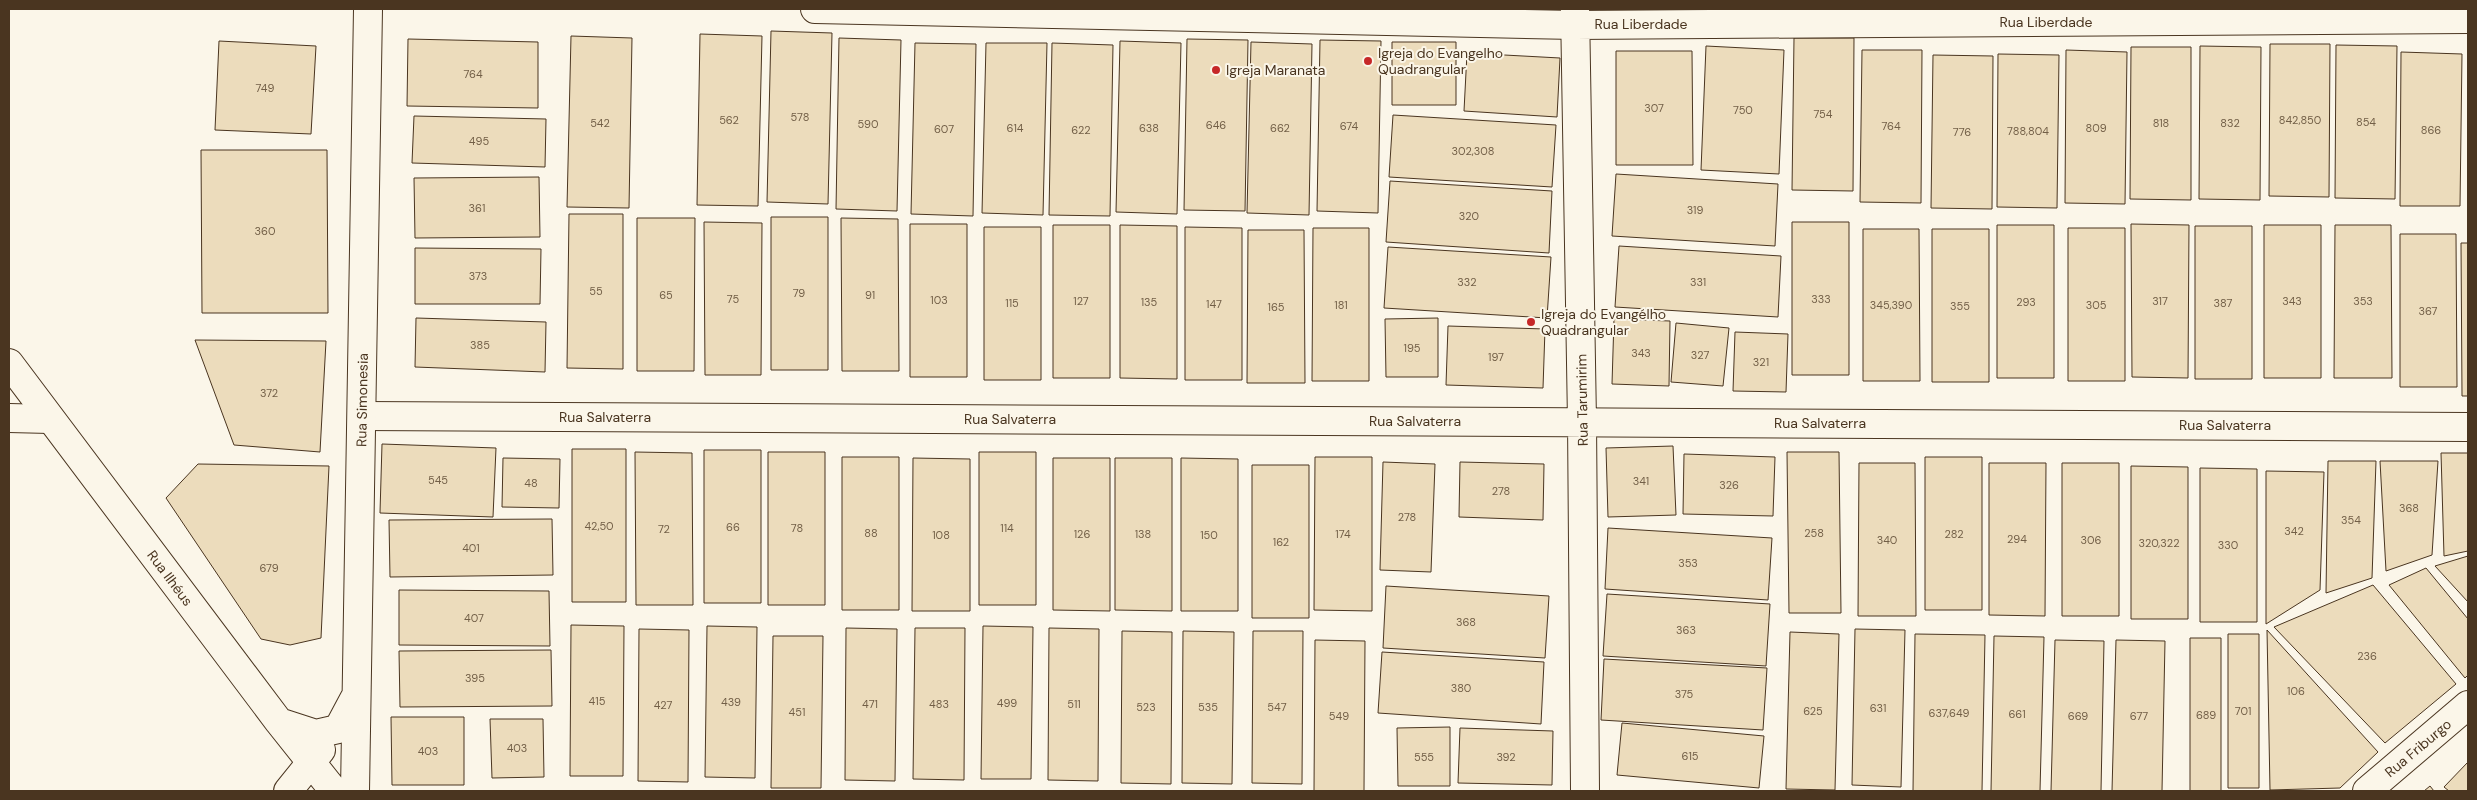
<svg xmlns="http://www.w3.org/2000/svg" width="2477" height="800" viewBox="0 0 2477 800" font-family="'DM Sans',sans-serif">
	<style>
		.building { fill: #ecdcbc; stroke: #4a3520 }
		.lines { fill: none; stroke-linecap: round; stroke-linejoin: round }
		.street-casing { stroke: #4a3520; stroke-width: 30 }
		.secondary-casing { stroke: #4a3520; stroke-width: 30 }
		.street { stroke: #fbf6e9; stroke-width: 28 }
		.secondary { stroke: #fbf6e9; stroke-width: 28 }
		.poi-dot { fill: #c62828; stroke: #fbf6e9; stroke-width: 2 }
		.labels { text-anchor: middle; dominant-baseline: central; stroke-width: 4; stroke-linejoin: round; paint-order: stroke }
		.number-label { font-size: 11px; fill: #725f47 }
		.street-label { font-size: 14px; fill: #4a3520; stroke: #fbf6e9 }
		.poi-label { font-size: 14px; fill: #4a3520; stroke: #fbf6e9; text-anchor: start }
	</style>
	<rect width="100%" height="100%" fill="#fbf6e9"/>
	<path class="building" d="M771 31 832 33 828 204 767 202Z
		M700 34 762 36 758 206 697 205Z
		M571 36 632 38 629 208 567 207Z
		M839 38 901 40 897 211 836 209Z
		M1794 38H1854L1853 191 1792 190Z
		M408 39 538 42V108L407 106Z
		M1187 39 1248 40 1245 211 1184 210Z
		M1320 40 1381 41 1378 213 1317 211Z
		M219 41 316 46 311 134 215 130Z
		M1120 41 1181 43 1177 214 1116 212Z
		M1251 42 1312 44 1309 215 1247 213Z
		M1392 42H1456V105H1392Z
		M915 43 976 44 973 216 911 214Z
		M986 43H1047L1043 215 982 213Z
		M1052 43 1113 45 1110 216 1049 215Z
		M2270 44H2330L2329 197 2269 196Z
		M2336 45 2397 46 2395 199 2335 198Z
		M1706 46 1784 50 1779 174 1701 170Z
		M2200 46 2261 47 2260 200 2199 199Z
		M2131 47H2191V200L2130 199Z
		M1862 50H1922L1921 203 1860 202Z
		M2066 50 2127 52 2125 204 2065 203Z
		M1616 51H1692L1693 165H1616Z
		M2401 52 2462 54 2460 206H2400Z
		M1467 53 1560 58 1557 117 1464 111Z
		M1998 54 2059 55 2057 208 1997 207Z
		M1933 55 1993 56 1992 209 1931 208Z
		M1393 115 1556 125 1552 187 1389 177Z
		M414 116 546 119 545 167 412 163Z
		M201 150H327L328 313H202Z
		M1616 174 1778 184 1775 246 1612 236Z
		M539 177 540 237 415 238 414 178Z
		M1390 181 1552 191 1549 253 1386 242Z
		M569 214H623V369L567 368Z
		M771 217H828V370H771Z
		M637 218H695L694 371H637Z
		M841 218 898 219 899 371H842Z
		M704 222 762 223 761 375H705Z
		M1792 222H1849V375H1792Z
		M910 224H967V377H910Z
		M2131 224 2189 225 2188 378 2132 377Z
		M1053 225H1110V378H1053Z
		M1120 225 1177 226V379L1120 378Z
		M1997 225H2054V378H1997Z
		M2264 225H2321V378H2264Z
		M2335 225H2391L2392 378H2334Z
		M2195 226H2252V379H2195Z
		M984 227H1041V380H984Z
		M1185 227 1242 228V380H1185Z
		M1313 228H1369V381H1312Z
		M2068 228H2125V381H2068Z
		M1863 229H1919L1920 381H1863Z
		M1932 229H1989V382H1932Z
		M1248 230H1304L1305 383H1247Z
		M2400 234H2456L2457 387H2400Z
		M2461 243H2468V396H2462Z
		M1619 246 1781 256 1778 317 1615 307Z
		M1388 247 1551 257 1547 318 1384 308Z
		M415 248 541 249 540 304H415Z
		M416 318 546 322 545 372 415 367Z
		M1438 318V377H1386L1385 319Z
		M1614 319 1670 321 1669 386 1612 384Z
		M1676 323 1729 328 1723 386 1671 382Z
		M1448 326 1545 329 1543 388 1446 385Z
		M1735 332 1788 334 1786 392 1733 391Z
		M195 340 326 341 320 452 234 445Z
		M382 444 496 448 493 517 380 513Z
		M1673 446 1676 515 1608 517 1606 448Z
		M572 449H626V602H572Z
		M704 450H761V603H704Z
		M635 452 692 453 693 605H636Z
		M768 452H825V605H768Z
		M979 452H1036V605H979Z
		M1787 452H1839L1841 613H1789Z
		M2441 453H2468V551L2444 556Z
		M1684 454 1775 457 1773 516 1683 514Z
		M842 457H899V610H842Z
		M1315 457H1372V611L1314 610Z
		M1925 457H1982V610H1925Z
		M503 458 560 459 559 508 502 507Z
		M913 458 970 459V611H912Z
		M1053 458H1110V611L1053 610Z
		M1115 458H1172V611L1115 610Z
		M1181 458 1238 459V611H1181Z
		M2328 461H2376L2372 578 2326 593Z
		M2380 461H2438L2432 555 2386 571Z
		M1383 462 1435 464 1431 572 1380 570Z
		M1460 462 1544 464 1543 520 1459 517Z
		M1859 463H1915L1916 616H1858Z
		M1989 463H2046L2045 616 1989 615Z
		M2062 463H2119V616H2062Z
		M198 464 329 466 321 638 290 645 261 639 166 498Z
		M1252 465H1309V618H1252Z
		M2131 466 2188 467V619H2131Z
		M2200 468 2257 469V622H2200Z
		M2266 471 2324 472 2320 590 2266 624Z
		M552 519 553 575 390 577 389 520Z
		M1608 528 1772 538 1768 600 1605 589Z
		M2468 556V602L2435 566Z
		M2426 568 2468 619V675L2465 678 2389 585Z
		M2373 585 2456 684 2385 743 2274 627Z
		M1386 586 1549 596 1545 658 1383 648Z
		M399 590 549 591 550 646 399 645Z
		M1607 594 1770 604 1766 666 1603 656Z
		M571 625 624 626 623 776H570Z
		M707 626 757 627 755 778 705 777Z
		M983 626 1033 627 1031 779H981Z
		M846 628 897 629 895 781 845 780Z
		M915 628H965L964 780 913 779Z
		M1049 628 1099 629 1098 781 1048 780Z
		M639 629 689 630 688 782 638 781Z
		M1855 629 1905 630 1901 787 1852 785Z
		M2267 630 2378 752 2340 788 2270 790Z
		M1122 631 1172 632 1171 784 1121 783Z
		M1183 631 1234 632 1232 784 1182 783Z
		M1253 631H1303L1302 784 1252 783Z
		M1790 632 1839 634 1835 790 1786 789Z
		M1915 634 1985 635 1982 791H1913Z
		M2228 634H2259V788H2228Z
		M773 636H823L821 788H771Z
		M1994 636 2044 637 2040 791H1991Z
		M2190 638H2221V791H2190Z
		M1315 640 1365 641 1364 791H1314Z
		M2055 640 2104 641 2101 791H2051Z
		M2116 640 2165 641 2162 791H2112Z
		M551 650 552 706 400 707 399 651Z
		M1382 652 1544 662 1541 724 1378 713Z
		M1604 659 1767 668 1763 730 1601 720Z
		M391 717H464V785H392Z
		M490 719H543L544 777 492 778Z
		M1622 723 1764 736 1759 788 1617 775Z
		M1450 727V786H1398L1397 728Z
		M1460 728 1553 731 1552 785 1458 783Z
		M2468 762V791H2449L2444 787Z
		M2430 786 2434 791H2424Z"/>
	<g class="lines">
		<g class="street-casing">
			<path id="street" d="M815 9 1575 25 2468 19
				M1575 9 1582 421 1585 791
				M362 416 2468 427
				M9 418 50 419
				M2367 791 2468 705"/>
		</g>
		<g class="secondary-casing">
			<path id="secondary" d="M9 363 279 722 334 791
				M279 722 316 734 338 729 354 699
				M288 791 321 750
				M355 791 368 9"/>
		</g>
		<use href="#street" class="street"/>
		<use href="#secondary" class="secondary"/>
	</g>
	<g class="poi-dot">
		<circle cx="1368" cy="61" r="5"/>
		<circle cx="1216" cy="70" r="5"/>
		<circle cx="1531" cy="322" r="5"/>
	</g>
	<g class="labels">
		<g class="number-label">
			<text x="473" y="74">764</text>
			<text x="265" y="88">749</text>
			<text x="1654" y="108">307</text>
			<text x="1743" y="110">750</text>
			<text x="1823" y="114">754</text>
			<text x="800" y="117">578</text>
			<text x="729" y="120">562</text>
			<text x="2300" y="120">842,850</text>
			<text x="2366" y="122">854</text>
			<text x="600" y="123">542</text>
			<text x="2161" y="123">818</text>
			<text x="2230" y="123">832</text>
			<text x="868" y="124">590</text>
			<text x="1216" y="125">646</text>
			<text x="1349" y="126">674</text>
			<text x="1891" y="126">764</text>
			<text x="1015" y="128">614</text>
			<text x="1149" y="128">638</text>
			<text x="1280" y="128">662</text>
			<text x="2096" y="128">809</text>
			<text x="944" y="129">607</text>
			<text x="1081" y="130">622</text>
			<text x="2431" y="130">866</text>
			<text x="2028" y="131">788,804</text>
			<text x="1962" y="132">776</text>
			<text x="479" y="141">495</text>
			<text x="1473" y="151">302,308</text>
			<text x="477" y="208">361</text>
			<text x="1695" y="210">319</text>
			<text x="1469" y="216">320</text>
			<text x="265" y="231">360</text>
			<text x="478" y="276">373</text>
			<text x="1467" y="282">332</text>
			<text x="1698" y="282">331</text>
			<text x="596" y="291">55</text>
			<text x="799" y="293">79</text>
			<text x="666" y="295">65</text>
			<text x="870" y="295">91</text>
			<text x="733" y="299">75</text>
			<text x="1821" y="299">333</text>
			<text x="939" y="300">103</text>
			<text x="1081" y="301">127</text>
			<text x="2160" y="301">317</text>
			<text x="2292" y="301">343</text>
			<text x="2363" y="301">353</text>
			<text x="1149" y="302">135</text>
			<text x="2026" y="302">293</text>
			<text x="1012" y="303">115</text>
			<text x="2223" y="303">387</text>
			<text x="1214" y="304">147</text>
			<text x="1341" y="305">181</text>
			<text x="1891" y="305">345,390</text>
			<text x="2096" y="305">305</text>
			<text x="1960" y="306">355</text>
			<text x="1276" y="307">165</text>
			<text x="2428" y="311">367</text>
			<text x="480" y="345">385</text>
			<text x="1412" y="348">195</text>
			<text x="1641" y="353">343</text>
			<text x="1700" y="355">327</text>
			<text x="1496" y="357">197</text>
			<text x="1761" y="362">321</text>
			<text x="269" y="393">372</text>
			<text x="438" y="480">545</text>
			<text x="1641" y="481">341</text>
			<text x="531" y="483">48</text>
			<text x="1729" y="485">326</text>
			<text x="1501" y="491">278</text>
			<text x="2409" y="508">368</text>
			<text x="1407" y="517">278</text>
			<text x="2351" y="520">354</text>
			<text x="599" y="526">42,50</text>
			<text x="733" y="527">66</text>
			<text x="797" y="528">78</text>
			<text x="1007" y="528">114</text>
			<text x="664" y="529">72</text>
			<text x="2294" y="531">342</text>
			<text x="871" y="533">88</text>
			<text x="1814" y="533">258</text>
			<text x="1082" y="534">126</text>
			<text x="1143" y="534">138</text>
			<text x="1343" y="534">174</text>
			<text x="1954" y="534">282</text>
			<text x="941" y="535">108</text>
			<text x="1209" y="535">150</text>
			<text x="2017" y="539">294</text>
			<text x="1887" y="540">340</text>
			<text x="2091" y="540">306</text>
			<text x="1281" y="542">162</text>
			<text x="2159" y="543">320,322</text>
			<text x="2228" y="545">330</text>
			<text x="471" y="548">401</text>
			<text x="1688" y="563">353</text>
			<text x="269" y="568">679</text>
			<text x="474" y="618">407</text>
			<text x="1466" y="622">368</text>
			<text x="1686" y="630">363</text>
			<text x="2367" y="656">236</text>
			<text x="475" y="678">395</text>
			<text x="1461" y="688">380</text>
			<text x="2296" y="691">106</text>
			<text x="1684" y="694">375</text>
			<text x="597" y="701">415</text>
			<text x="731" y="702">439</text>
			<text x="1007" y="703">499</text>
			<text x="870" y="704">471</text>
			<text x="939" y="704">483</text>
			<text x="1074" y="704">511</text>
			<text x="663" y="705">427</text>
			<text x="1146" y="707">523</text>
			<text x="1208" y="707">535</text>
			<text x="1277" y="707">547</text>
			<text x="1878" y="708">631</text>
			<text x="1813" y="711">625</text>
			<text x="2243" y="711">701</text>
			<text x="797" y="712">451</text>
			<text x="1949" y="713">637,649</text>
			<text x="2017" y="714">661</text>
			<text x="2206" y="715">689</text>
			<text x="1339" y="716">549</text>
			<text x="2078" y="716">669</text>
			<text x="2139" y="716">677</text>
			<text x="517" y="748">403</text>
			<text x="428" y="751">403</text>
			<text x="1690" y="756">615</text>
			<text x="1424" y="757">555</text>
			<text x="1506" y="757">392</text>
		</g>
		<g class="street-label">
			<text x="2046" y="22">Rua Liberdade</text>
			<text x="1641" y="24">Rua Liberdade</text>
			<text transform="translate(362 400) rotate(-89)">Rua Simonesia</text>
			<text transform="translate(1582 400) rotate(-91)">Rua Tarumirim</text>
			<text x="605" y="417">Rua Salvaterra</text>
			<text x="1010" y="419">Rua Salvaterra</text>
			<text x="1415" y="421">Rua Salvaterra</text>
			<text x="1820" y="423">Rua Salvaterra</text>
			<text x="2225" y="425">Rua Salvaterra</text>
			<text transform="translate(170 578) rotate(53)">Rua Ilhéus</text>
			<text transform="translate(2418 748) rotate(-40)">Rua Friburgo</text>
		</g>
		<g class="poi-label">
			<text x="1378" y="53">Igreja do Evangelho<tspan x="1378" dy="16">Quadrangular</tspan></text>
			<text x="1226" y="70">Igreja Maranata</text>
			<text x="1541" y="314">Igreja do Evangélho<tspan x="1541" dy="16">Quadrangular</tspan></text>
		</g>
	</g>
	<rect width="2477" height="800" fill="none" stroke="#4a3520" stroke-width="20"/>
</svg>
